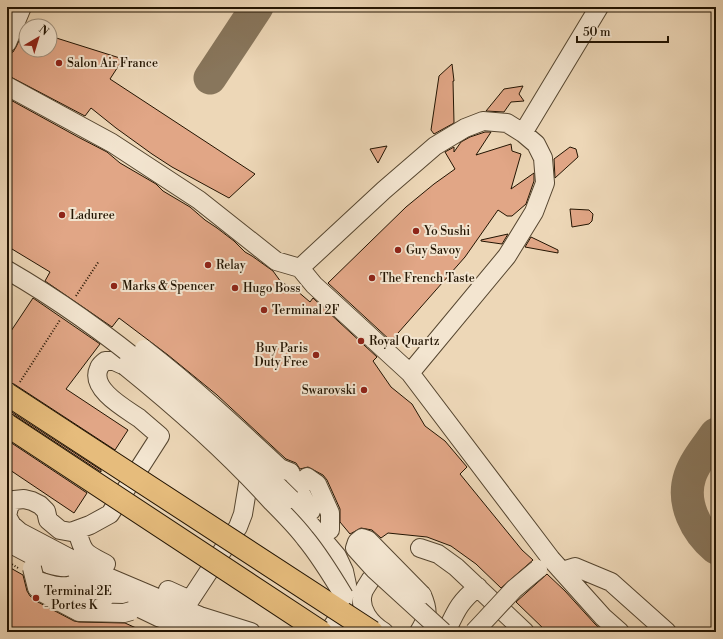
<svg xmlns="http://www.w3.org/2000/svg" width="723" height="639" viewBox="0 0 723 639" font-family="'Libre Bodoni',serif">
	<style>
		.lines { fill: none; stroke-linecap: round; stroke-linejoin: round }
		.taxiway { stroke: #88765c; stroke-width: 33 }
		.building { fill: #e1a686; stroke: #221402 }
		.minor-casing { stroke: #55452f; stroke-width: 20 }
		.path { stroke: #221402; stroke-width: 2; stroke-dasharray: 1 2; stroke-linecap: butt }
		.minor { stroke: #f3e5d0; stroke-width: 18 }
		.minor-bridge-casing { stroke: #55452f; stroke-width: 20; stroke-linecap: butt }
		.major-bridge-casing { stroke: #221402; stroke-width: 24; stroke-linecap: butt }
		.minor-bridge { stroke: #f3e5d0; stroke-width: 18 }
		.major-bridge { stroke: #e6bc7c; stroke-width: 22 }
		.poi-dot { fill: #8f2418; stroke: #f3e5d0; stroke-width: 1.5 }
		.labels { text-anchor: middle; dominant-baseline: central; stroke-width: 4; stroke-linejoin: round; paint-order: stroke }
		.poi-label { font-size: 12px; fill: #221402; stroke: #f3e5d0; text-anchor: start }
	</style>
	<rect width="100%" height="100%" fill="#edd7b7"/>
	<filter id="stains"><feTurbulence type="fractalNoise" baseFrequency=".005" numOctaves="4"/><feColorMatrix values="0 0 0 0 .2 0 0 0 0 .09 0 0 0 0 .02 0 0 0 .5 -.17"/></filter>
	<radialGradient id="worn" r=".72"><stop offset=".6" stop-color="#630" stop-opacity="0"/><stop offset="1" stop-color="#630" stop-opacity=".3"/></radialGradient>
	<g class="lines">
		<path class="taxiway" d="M210 78 257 7
			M716 434C707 447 695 461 690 476 681 503 696 531 716 548"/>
	</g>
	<path class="building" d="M25 28 26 29V50H50V36L123 59 110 79 255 174 229 198 172 167 152 154 116 128 91 108 85 116 7 75V53L13 52 16 47Z
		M452 64 454 81H453L454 123 434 134 431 130 439 76Z
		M523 86 519 94 524 101 511 102 504 112 486 111 504 89Z
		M7 98 78 137 107 152 120 163 156 184 163 191 190 207 205 220 217 228 234 241 245 252 252 256 273 271 281 282 296 290 310 302 313 298 377 357 373 361 391 387 412 404 425 426 445 441 467 467 460 474 522 550 533 560 501 588 476 564 451 546 427 537 388 533 381 538 372 530 361 528 350 534 340 522V509L327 480 323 475 308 467 300 469 296 463 286 459 217 395 168 355 119 318 112 327 45 281 50 272 7 246Z
		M485 132H491L476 155 511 144 512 151 521 154 511 189 534 173V181L526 204 512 216H507L498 210 465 257 391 341 328 283 406 207 434 184 455 169 445 152 454 147V152L461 142 470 137Z
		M387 146 378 163 370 149Z
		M570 147 576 149 578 157 555 178 554 159Z
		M570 209 589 210 593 214 592 221 589 224 572 227Z
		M508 234 502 244 481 241V240Z
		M531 237 558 250V253L525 247Z
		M33 298 100 344 66 389 128 430 115 450 14 384 7 382V337Z
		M7 409 101 470V472L14 415 7 413Z
		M7 440 87 493 74 513 7 468Z
		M7 566 23 575 27 591 30 596 36 601 74 621 79 622 125 623 145 632H7Z
		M547 574 565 591 595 624 604 632H547L516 602Z"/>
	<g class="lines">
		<g class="minor-casing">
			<path id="minor" d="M7 43 22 7
				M7 86 112 143 199 200 276 261 300 268 314 285 410 373 551 559 603 617 620 632
				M523 133 599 7
				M300 268 384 190 435 146 465 128 483 121 507 123 523 133 536 144 543 158 545 183 534 212 507 256 410 373
				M290 472 307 505 311 511
				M307 477 317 484 330 513V530
				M291 499 309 523 337 556 344 571 347 585 344 596 342 613 328 632
				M7 516 9 507 14 500 24 499 32 501 40 505 46 511 48 520 60 530 71 532 90 525 110 514 160 436C153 430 146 424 139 418 126 409 89 389 99 368 100 365 103 363 105 361H114L125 366
				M7 516 12 525 20 532 96 572 200 616 251 632
				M77 530C83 554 85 553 106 564
				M7 542 60 570 158 617 201 632
				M420 548 438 554 456 567 525 632
				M562 571 575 567 611 582 667 632
				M371 579C368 584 364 589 363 593 358 609 371 624 384 632
				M168 590 190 600 238 527 243 514 248 484
				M419 632C428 617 429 611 422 595
				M446 632C456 611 459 602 478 587"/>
		</g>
		<path class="path" d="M76 296 99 261
			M20 382 60 320
			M7 561 18 568"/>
		<use href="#minor" class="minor"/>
		<g class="minor-bridge-casing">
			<path id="minor-bridge" d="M7 270C113 331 204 413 291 499
				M144 349C192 386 236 427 280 468L290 472
				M125 366C177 408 227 452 272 502 283 513 295 525 305 538 320 556 332 576 344 596
				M32 568 37 588 43 593 79 612 124 613 131 611
				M35 580C47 583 60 589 72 585
				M422 595 368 540 362 538 357 542 355 548 374 569 443 632
				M73 599H104
				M474 632 514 589 538 569"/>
		</g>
		<g class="major-bridge-casing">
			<path id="major-bridge" d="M7 394 372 632
				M7 425 321 632"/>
		</g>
		<use href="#minor-bridge" class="minor-bridge"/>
		<use href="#major-bridge" class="major-bridge"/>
	</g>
	<g class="poi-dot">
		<circle cx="59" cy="63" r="4"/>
		<circle cx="62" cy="215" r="4"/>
		<circle cx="416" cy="231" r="4"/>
		<circle cx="398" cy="250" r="4"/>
		<circle cx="208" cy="265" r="4"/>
		<circle cx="372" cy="278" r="4"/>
		<circle cx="114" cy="286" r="4"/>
		<circle cx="235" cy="288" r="4"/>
		<circle cx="264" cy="310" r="4"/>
		<circle cx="361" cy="341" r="4"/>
		<circle cx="316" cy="355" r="4"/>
		<circle cx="364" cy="390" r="4"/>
		<circle cx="36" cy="598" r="4"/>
	</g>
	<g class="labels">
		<g class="poi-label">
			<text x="67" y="63">Salon Air France</text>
			<text x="70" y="215">Laduree</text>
			<text x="424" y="231">Yo Sushi</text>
			<text x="406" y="250">Guy Savoy</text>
			<text x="216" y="265">Relay</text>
			<text x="380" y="278">The French Taste</text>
			<text x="122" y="286">Marks &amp; Spencer</text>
			<text x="243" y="288">Hugo Boss</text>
			<text x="272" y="310">Terminal 2F</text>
			<text x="369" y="341">Royal Quartz</text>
			<text x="308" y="348" text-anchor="end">Buy Paris<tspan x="308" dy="14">Duty Free</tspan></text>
			<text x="356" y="390" text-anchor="end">Swarovski</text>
			<text x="44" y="591">Terminal 2E<tspan x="44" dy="14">- Portes K</tspan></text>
		</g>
	</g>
	<rect width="723" height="639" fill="none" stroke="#edd7b7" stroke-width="24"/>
	<rect x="8" y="8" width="707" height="623" fill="none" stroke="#221402" stroke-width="2"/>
	<rect x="12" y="12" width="699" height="615" fill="none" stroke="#221402"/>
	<g transform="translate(38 38) rotate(38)"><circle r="19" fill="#f3e5d0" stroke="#9f917e"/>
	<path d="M0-3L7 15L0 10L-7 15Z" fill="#8f2418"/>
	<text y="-6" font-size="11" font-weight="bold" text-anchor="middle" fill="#221402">N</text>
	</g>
	<path d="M577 36v6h91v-6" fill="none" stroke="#221402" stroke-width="2"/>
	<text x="583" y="36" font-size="12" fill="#221402" stroke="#f3e5d0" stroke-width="3" paint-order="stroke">50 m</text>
	<rect width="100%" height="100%" filter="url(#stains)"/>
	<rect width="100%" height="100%" fill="url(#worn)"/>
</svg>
